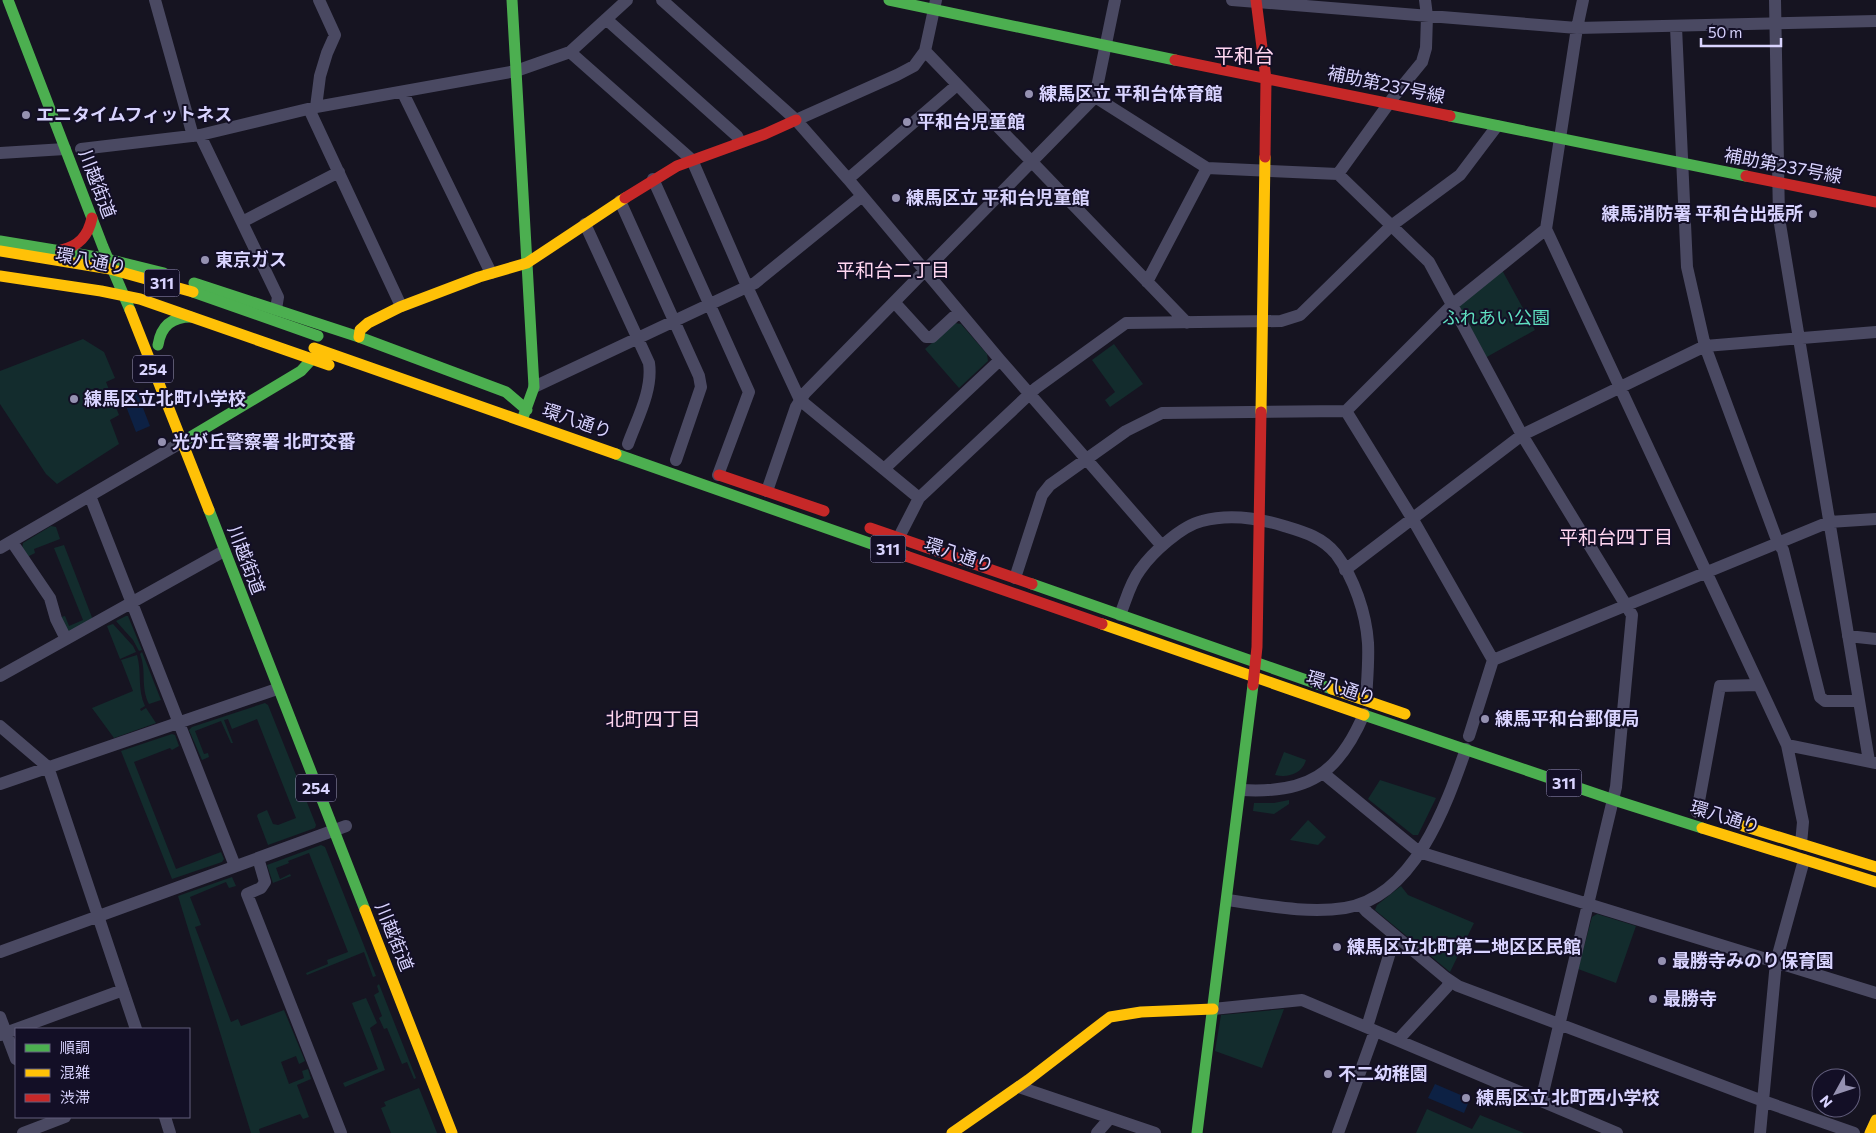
<svg xmlns="http://www.w3.org/2000/svg" width="1876" height="1133" font-family="Commissioner,'Noto Sans JP',sans-serif">
<style>
.green{fill:#132c2d}
.water{fill:#0d2144}
.lines{fill:none;stroke-linecap:round;stroke-linejoin:round}
.street{stroke:#4a4962;stroke-width:12}
.fast{stroke:#4caf50;stroke-width:11}
.slow{stroke:#ffc107;stroke-width:11}
.jam{stroke:#c62828;stroke-width:11}
.fast-bridge{stroke:#4caf50;stroke-width:11}
.slow-bridge{stroke:#ffc107;stroke-width:11}
.poi-dot{fill:#9591b1;stroke:#130f26;stroke-width:2}
.labels{text-anchor:middle;stroke-width:4;stroke-linejoin:round;paint-order:stroke}
.shield{fill:#130f26;stroke:#9e99be;stroke-width:1}
.shield-label{font-size:16px;font-weight:bold;fill:#d9d4ff}
.street-label{font-size:18px;fill:#d9d4ff;stroke:#130f26}
.poi-label{font-size:18px;font-weight:bold;fill:#d9d4ff;stroke:#130f26;text-anchor:start}
.park-label{font-size:18px;fill:#5fe0c0;stroke:#130f26}
.neighbourhood-label{font-size:19px;fill:#ffd6f0;stroke:#130f26}
.quarter-label{font-size:20px;fill:#ffd6f0;stroke:#130f26}
</style>
<rect width="100%" height="100%" fill="#161421"/>
<path class="green" d="M1502 270 1535 330 1485 358 1459 310 1460 304Z
M955 323 961 324 987 354 988 361 959 388 925 349Z
M83 339 104 352 115 378 106 382 119 415 110 420 119 444 57 484 46 474 0 404V371Z
M1114 344 1143 384 1110 407 1105 400 1115 392 1092 360Z
M51 526 56 527 60 539 34 549 35 553 27 557 22 549 23 543Z
M64 545 93 620 71 632 64 630 61 617 65 616 69 626 83 620 54 548Z
M126 616H128L142 650 139 651 133 640 116 621Z
M113 624 133 646 136 652 120 659 107 626Z
M142 652 161 700 149 704C140 686 147 671 140 654Z
M137 655C142 672 137 689 145 706L140 709 141 711 146 708 156 723 114 738 92 708 133 691 121 660Z
M265 703 268 705 316 825 315 828 268 845 257 816 258 814 267 810 273 824 278 825 296 818 257 719 232 729 228 719 224 720 233 743H231L221 721 195 731 204 754 208 753 209 757 202 760 189 730 192 727Z
M172 734 175 735 179 746 172 750 170 748 134 762 176 869 221 852 224 859 222 862 172 879 121 751Z
M1284 752 1306 760C1302 774 1288 778 1275 775Z
M1380 780 1436 798 1418 835H1413L1368 799Z
M1289 800V804L1274 814 1253 811 1254 803H1274Z
M1308 820 1326 837 1318 845 1290 840Z
M321 845 325 847 376 976 373 977 364 952 307 975 306 973 328 964 327 960 348 952 309 853 288 861 289 863 276 868 280 879 290 874 291 876 273 883 267 865Z
M232 877 236 886 229 888 226 882 190 897 201 925 195 927 231 1022 238 1019 241 1026 284 1010 305 1061 299 1064 296 1056 281 1062 289 1084 304 1078 302 1071 308 1069 311 1079 297 1085 309 1117 303 1119 300 1114 259 1129 260 1133H251L178 896Z
M1401 886 1408 895 1474 923 1450 972 1375 910 1377 905Z
M1597 914 1636 926 1616 983 1578 969 1592 917Z
M379 984 416 1078 414 1079 407 1062 402 1064 387 1028 384 1029 379 1018 382 1016 374 995 379 992 377 986Z
M366 998 377 1023 370 1028 385 1070 345 1087 343 1083 378 1069 352 1003Z
M1284 1009 1262 1068 1215 1051 1221 1015Z
M419 1088 437 1133H391L381 1108 386 1106 384 1102Z
M1427 1109 1472 1129 1480 1115 1524 1133H1416Z"/>
<path class="water" d="M136 390 150 426 136 432 122 396Z
M1435 1084 1470 1099 1464 1113 1428 1098Z"/>
<g class="lines">
<path class="street" d="M155 0 193 136
M662 0 796 120 848 179 1000 360 1162 546
M1232 0 1577 28 1876 21
M1583 0 1577 28 1546 229 1787 745 1803 822 1801 844
M1775 0 1779 218 1869 761
M606 19 737 136 740 142
M1676 27 1687 267 1705 346 1778 543 1783 550 1820 697 1825 701H1859
M925 51 1187 323
M570 52 692 160 750 293 800 400 919 498
M403 93 491 273
M1095 97 1207 168 1338 174 1429 262 1522 435 1632 615 1616 787 1541 1101
M316 107 320 76 327 53 335 35 319 0
M309 109 401 306
M796 120 897 75 914 66 925 51 936 0
M200 135 278 297 276 309
M81 149 200 135 316 107 516 71 570 52 627 0
M0 153 65 149
M1338 174 1395 95 1422 62 1426 48 1427 16 1425 0
M653 179 749 392 718 475
M848 179 957 85
M620 201 699 376 701 387 676 460
M242 222 339 172
M585 224 649 363C653 390 637 419 628 444
M1147 282 1207 168
M895 303 926 337H932L959 312
M534 387 755 283 862 196
M1346 411 1452 305 1546 229
M884 469 1000 360
M767 491 796 407 805 393 1095 97 1115 0
M90 496 235 866
M899 537 919 498 1036 388 1126 323 1281 321 1300 315 1391 226 1460 175 1497 126
M12 542 50 598 56 619 66 639
M0 548 182 442
M1345 570 1522 435 1705 346 1876 332
M1015 578 1042 495 1050 485 1126 431 1162 413 1346 411 1412 518 1493 660 1469 736
M1120 615C1126 600 1130 583 1140 570 1152 553 1181 526 1202 521 1228 514 1258 518 1284 526 1304 532 1322 537 1336 554 1354 578 1366 613 1368 643 1369 661 1367 681 1366 700
M1848 636 1876 639
M1493 660 1829 522 1876 519
M0 676 224 551
M0 726 48 767 136 1029
M1787 745 1876 763
M1323 773 1419 852 1876 993
M0 784 277 689
M1241 790C1307 794 1338 775 1364 714
M1697 812 1720 686 1758 685
M258 858 265 882 261 888 247 894 341 1133
M1227 900C1265 905 1306 914 1345 908 1414 897 1446 806 1466 749
M1360 904 1367 912 1446 978 1458 986 1763 1101 1854 1133
M0 952 346 826
M1213 1009 1302 1000 1617 1133
M0 1017 16 1059
M1367 1027 1395 936
M0 1035 123 990
M1398 1040 1447 987 1450 981
M1019 1087 1155 1133
M165 1117 170 1133
M23 1133 65 1117
M1097 1133 1110 1118
M1338 1133 1375 1031
M1760 1133 1776 962 1804 860"/>
<path class="fast" d="M8 0 103 247 130 310
M512 0 534 387 522 420
M889 0 1175 60
M1450 116 1746 176
M0 241 103 258 164 273
M194 283 359 337 506 392 527 410
M158 345C161 326 172 317 191 317
M182 442 301 371 312 359
M616 454 906 556
M209 510 365 910
M1032 584 1332 689
M1364 715 1620 802 1702 828
M1197 1133 1253 685"/>
<path class="slow" d="M0 276 101 291 140 299 329 365
M130 310 209 510
M359 337 360 330 368 323 400 307 479 277 527 263 625 198
M314 348 616 454
M1261 412 1265 157
M1102 624 1364 715
M1332 689 1405 714
M1743 826 1876 867
M1702 828 1876 882
M365 910 452 1133
M952 1133 1028 1080 1110 1017 1141 1012 1213 1009
M1870 1133 1876 1120"/>
<path class="jam" d="M1256 0 1266 79 1265 157
M1175 60 1450 116
M1746 176 1876 202
M625 198 677 166 765 134 796 120
M61 250C79 246 88 236 92 218
M719 475 824 511
M870 528 1032 584
M906 556 1102 624
M1253 685 1257 647 1261 412"/>
<path class="fast-bridge" d="M193 292 318 336"/>
<path class="slow-bridge" d="M0 251 110 269 193 292"/>
</g>
<g class="poi-dot">
<circle cx="1029" cy="94" r="5"/>
<circle cx="26" cy="115" r="5"/>
<circle cx="907" cy="122" r="5"/>
<circle cx="896" cy="198" r="5"/>
<circle cx="1813" cy="214" r="5"/>
<circle cx="205" cy="260" r="5"/>
<circle cx="74" cy="399" r="5"/>
<circle cx="162" cy="442" r="5"/>
<circle cx="1485" cy="719" r="5"/>
<circle cx="1337" cy="947" r="5"/>
<circle cx="1662" cy="961" r="5"/>
<circle cx="1653" cy="999" r="5"/>
<circle cx="1328" cy="1074" r="5"/>
<circle cx="1466" cy="1098" r="5"/>
</g>
<g class="labels">
<g class="shield">
<rect x="144.5" y="269.5" width="35" height="27" rx="4"/>
<rect x="133" y="355.5" width="40" height="27" rx="4"/>
<rect x="870.5" y="535.5" width="35" height="27" rx="4"/>
<rect x="1546.5" y="769.5" width="35" height="27" rx="4"/>
<rect x="296" y="774.5" width="40" height="27" rx="4"/>
</g>
<g class="shield-label">
<text x="162" y="289">311</text>
<text x="153" y="375">254</text>
<text x="888" y="555">311</text>
<text x="1564" y="789">311</text>
<text x="316" y="794">254</text>
</g>
<g class="street-label">
<text transform="translate(1386 85) rotate(12)" y="6">補助第237号線</text>
<text transform="translate(1783 166) rotate(11)" y="6">補助第237号線</text>
<text transform="translate(97 184) rotate(69)" y="6">川越街道</text>
<text transform="translate(91 261) rotate(11)" y="6">環八通り</text>
<text transform="translate(577 421) rotate(19)" y="6">環八通り</text>
<text transform="translate(959 555) rotate(19)" y="6">環八通り</text>
<text transform="translate(246 560) rotate(69)" y="6">川越街道</text>
<text transform="translate(1341 688) rotate(18)" y="6">環八通り</text>
<text transform="translate(1725 817) rotate(17)" y="6">環八通り</text>
<text transform="translate(394 937) rotate(68)" y="6">川越街道</text>
</g>
<g class="poi-label">
<text x="1039" y="100">練馬区立 平和台体育館</text>
<text x="36" y="121">エニタイムフィットネス</text>
<text x="917" y="128">平和台児童館</text>
<text x="906" y="204">練馬区立 平和台児童館</text>
<text x="1803" y="220" text-anchor="end">練馬消防署 平和台出張所</text>
<text x="215" y="266">東京ガス</text>
<text x="84" y="405">練馬区立北町小学校</text>
<text x="172" y="448">光が丘警察署 北町交番</text>
<text x="1495" y="725">練馬平和台郵便局</text>
<text x="1347" y="953">練馬区立北町第二地区区民館</text>
<text x="1672" y="967">最勝寺みのり保育園</text>
<text x="1663" y="1005">最勝寺</text>
<text x="1338" y="1080">不二幼稚園</text>
<text x="1476" y="1104">練馬区立 北町西小学校</text>
</g>
<g class="park-label">
<text x="1496" y="324">ふれあい公園</text>
</g>
<g class="neighbourhood-label">
<text x="893" y="277">平和台二丁目</text>
<text x="1616" y="544">平和台四丁目</text>
<text x="653" y="726">北町四丁目</text>
</g>
<g class="quarter-label">
<text x="1244" y="63">平和台</text>
</g>
</g>
<rect x="15" y="1028" width="175" height="90" fill="#130f26" stroke="#625e7d"/>
<rect x="25" y="1044" width="25" height="8" fill="#4caf50" stroke="#625e7d"/>
<text x="60" y="1053" font-size="15" fill="#d9d4ff">順調</text>
<rect x="25" y="1069" width="25" height="8" fill="#ffc107" stroke="#625e7d"/>
<text x="60" y="1078" font-size="15" fill="#d9d4ff">混雑</text>
<rect x="25" y="1094" width="25" height="8" fill="#c62828" stroke="#625e7d"/>
<text x="60" y="1103" font-size="15" fill="#d9d4ff">渋滞</text>
<g transform="translate(1836 1093) rotate(230)"><circle r="24" fill="#130f26" stroke="#625e7d"/>
<path d="M0-4L9 19L0 12L-9 19Z" fill="#9591b1"/>
<text y="-8" font-size="14" font-weight="bold" text-anchor="middle" fill="#d9d4ff">N</text>
</g>
<path d="M1701 38v8h80v-8" fill="none" stroke="#d9d4ff" stroke-width="2.5"/>
<text x="1708" y="38" font-size="15" fill="#d9d4ff" stroke="#130f26" stroke-width="4" paint-order="stroke">50 m</text>
</svg>
